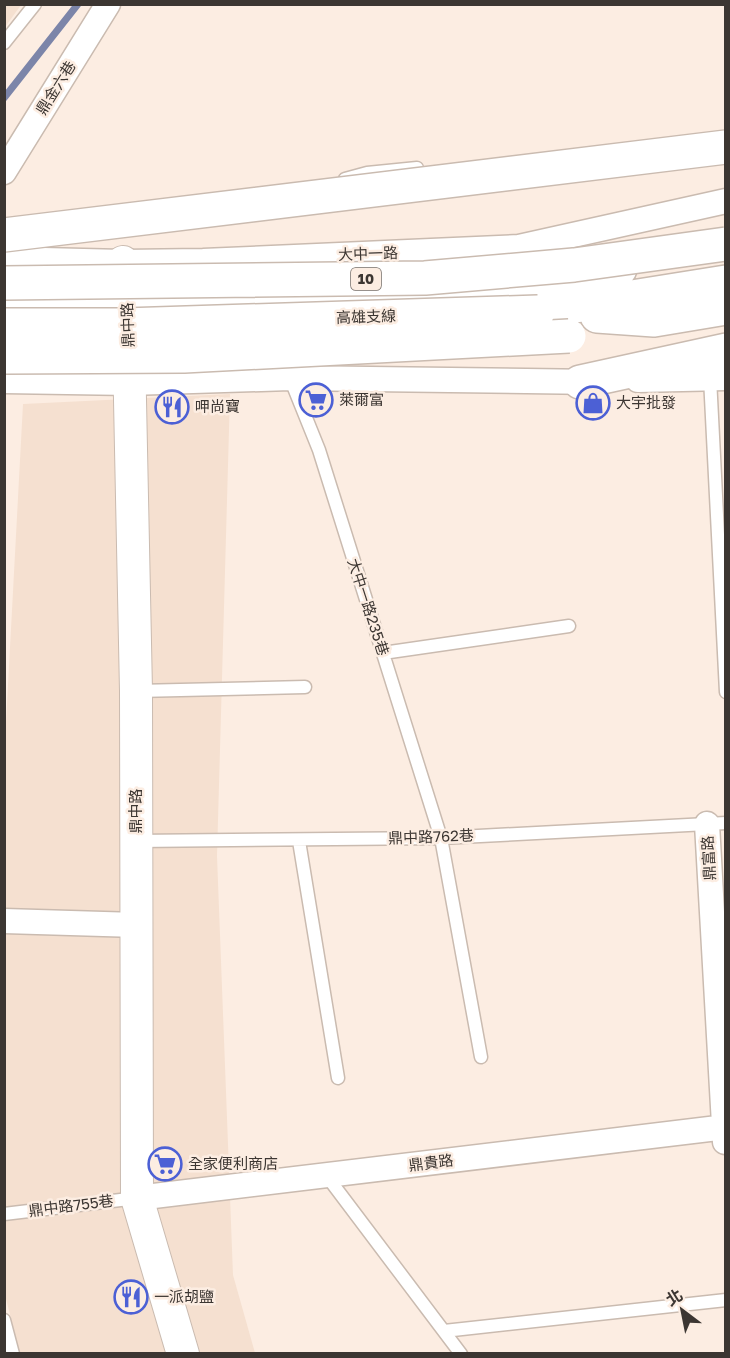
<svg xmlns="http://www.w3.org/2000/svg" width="730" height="1358" font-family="'Golos Text','Noto Sans TC',sans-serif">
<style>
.built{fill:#f5e0d0}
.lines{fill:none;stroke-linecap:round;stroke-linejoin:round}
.stream{stroke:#7c85a9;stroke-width:7}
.service-casing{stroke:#cabbb0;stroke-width:15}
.minor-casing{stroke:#cabbb0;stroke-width:27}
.tertiary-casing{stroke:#cabbb0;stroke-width:34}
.motorway-casing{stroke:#cabbb0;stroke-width:36}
.service{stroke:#fff;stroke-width:12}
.minor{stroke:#fff;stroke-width:24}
.tertiary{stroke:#fff;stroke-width:32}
.motorway{stroke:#fff;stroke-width:33}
.motorway-bridge-casing{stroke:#cabbb0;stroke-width:36;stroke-linecap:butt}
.motorway-bridge{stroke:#fff;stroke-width:33}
.labels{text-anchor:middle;stroke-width:5;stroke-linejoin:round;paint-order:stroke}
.shield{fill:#fcede2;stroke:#766d67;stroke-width:1.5}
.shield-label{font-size:14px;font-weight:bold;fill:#3c3632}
.street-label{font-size:15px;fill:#3c3632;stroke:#fcede2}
.poi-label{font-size:15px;fill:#3c3632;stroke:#fcede2;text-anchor:start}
</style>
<rect width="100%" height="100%" fill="#fcede2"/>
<path class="built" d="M5 4 21 5 5 27 4 5Z
M230 394 217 856 233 1275 255 1353 20 1354 4 1291V760L23 404Z"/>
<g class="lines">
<path class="stream" d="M4 98 78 4"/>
<defs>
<path id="service" d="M4 43 35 4
M345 179 367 173 417 168
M290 378 319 450 441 838 481 1057
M710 378 726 692
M383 653 569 626
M137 691 305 687
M136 841 441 838 726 823
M299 841 338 1078
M326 1175 461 1354
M4 1214 137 1198
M4 1320 13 1354
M444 1331 726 1300"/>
<path id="minor" d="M4 172 108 4
M4 259 123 262 203 261 519 247 726 201
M4 302H146
M638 380 726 378
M4 381 130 383 290 378 597 382
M707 824 725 1142
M4 921 137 925
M137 1198 726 1127"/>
<path id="tertiary" d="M123 262 128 303 136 691 137 1198 183 1354"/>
<path id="motorway" d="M154 302 375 298 568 284 620 269
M538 312 726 282
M597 316 654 320 726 308
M580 382 726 350"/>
</defs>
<use href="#service" class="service-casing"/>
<use href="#minor" class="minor-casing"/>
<use href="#tertiary" class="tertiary-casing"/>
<use href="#motorway" class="motorway-casing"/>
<use href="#service" class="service"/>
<use href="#minor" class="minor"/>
<use href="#tertiary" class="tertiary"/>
<use href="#motorway" class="motorway"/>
<defs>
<path id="motorway-bridge" d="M4 235 726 147
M4 283 425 278 574 265 726 244
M4 325H124L538 312
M4 357 184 356 569 336"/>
</defs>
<use href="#motorway-bridge" class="motorway-bridge-casing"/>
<use href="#motorway-bridge" class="motorway-bridge"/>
</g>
<defs>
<symbol id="supermarket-ring" viewBox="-11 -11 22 22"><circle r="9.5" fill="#fcede2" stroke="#4c60d5" stroke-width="1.5"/><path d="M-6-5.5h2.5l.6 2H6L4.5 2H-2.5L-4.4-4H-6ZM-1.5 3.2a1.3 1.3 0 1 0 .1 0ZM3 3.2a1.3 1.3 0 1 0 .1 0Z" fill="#4c60d5"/></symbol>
<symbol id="shop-ring" viewBox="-11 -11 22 22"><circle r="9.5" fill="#fcede2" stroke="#4c60d5" stroke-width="1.5"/><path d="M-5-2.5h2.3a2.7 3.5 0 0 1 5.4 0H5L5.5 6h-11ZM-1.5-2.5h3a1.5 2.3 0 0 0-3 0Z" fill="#4c60d5"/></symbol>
<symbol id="restaurant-ring" viewBox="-11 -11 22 22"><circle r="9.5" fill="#fcede2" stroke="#4c60d5" stroke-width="1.5"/><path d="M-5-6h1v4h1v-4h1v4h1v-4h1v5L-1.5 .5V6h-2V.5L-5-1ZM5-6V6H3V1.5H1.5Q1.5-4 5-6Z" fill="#4c60d5"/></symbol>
</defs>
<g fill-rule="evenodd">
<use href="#supermarket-ring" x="297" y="381" width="38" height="38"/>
<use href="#shop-ring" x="574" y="384" width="38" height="38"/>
<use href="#restaurant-ring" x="153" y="388" width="38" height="38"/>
<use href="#supermarket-ring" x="146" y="1145" width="38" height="38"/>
<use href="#restaurant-ring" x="112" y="1278" width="38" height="38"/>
</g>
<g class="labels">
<rect class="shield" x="351" y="268" width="30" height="22" rx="4.5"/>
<g class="shield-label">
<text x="366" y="284">10</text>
</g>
<g class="street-label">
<text transform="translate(56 88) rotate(-58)" y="5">鼎金六巷</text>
<text transform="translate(368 254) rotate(-2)" y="5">大中一路</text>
<text transform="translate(366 317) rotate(-2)" y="5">高雄支線</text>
<text transform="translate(128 325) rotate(-92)" y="5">鼎中路</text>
<text transform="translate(368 607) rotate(72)" y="5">大中一路235巷</text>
<text transform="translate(136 811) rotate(-90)" y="5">鼎中路</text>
<text transform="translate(431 837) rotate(-2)" y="5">鼎中路762巷</text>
<text transform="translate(709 858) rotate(-93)" y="5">鼎富路</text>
<text transform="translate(431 1163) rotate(-7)" y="5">鼎貴路</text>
<text transform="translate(71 1206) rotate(-7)" y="5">鼎中路755巷</text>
</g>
<g class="poi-label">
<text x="339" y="405">萊爾富</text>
<text x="616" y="408">大宇批發</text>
<text x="195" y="412">呷尚寶</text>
<text x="188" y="1169">全家便利商店</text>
<text x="154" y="1302">一派胡鹽</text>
</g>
</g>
<rect width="730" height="1358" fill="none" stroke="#3c3632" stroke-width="12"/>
<g transform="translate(682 1310) rotate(328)" stroke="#fcede2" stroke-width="4.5" paint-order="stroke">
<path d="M0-4.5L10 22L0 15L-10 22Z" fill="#3c3632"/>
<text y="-9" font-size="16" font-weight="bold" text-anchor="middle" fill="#3c3632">北</text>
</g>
</svg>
